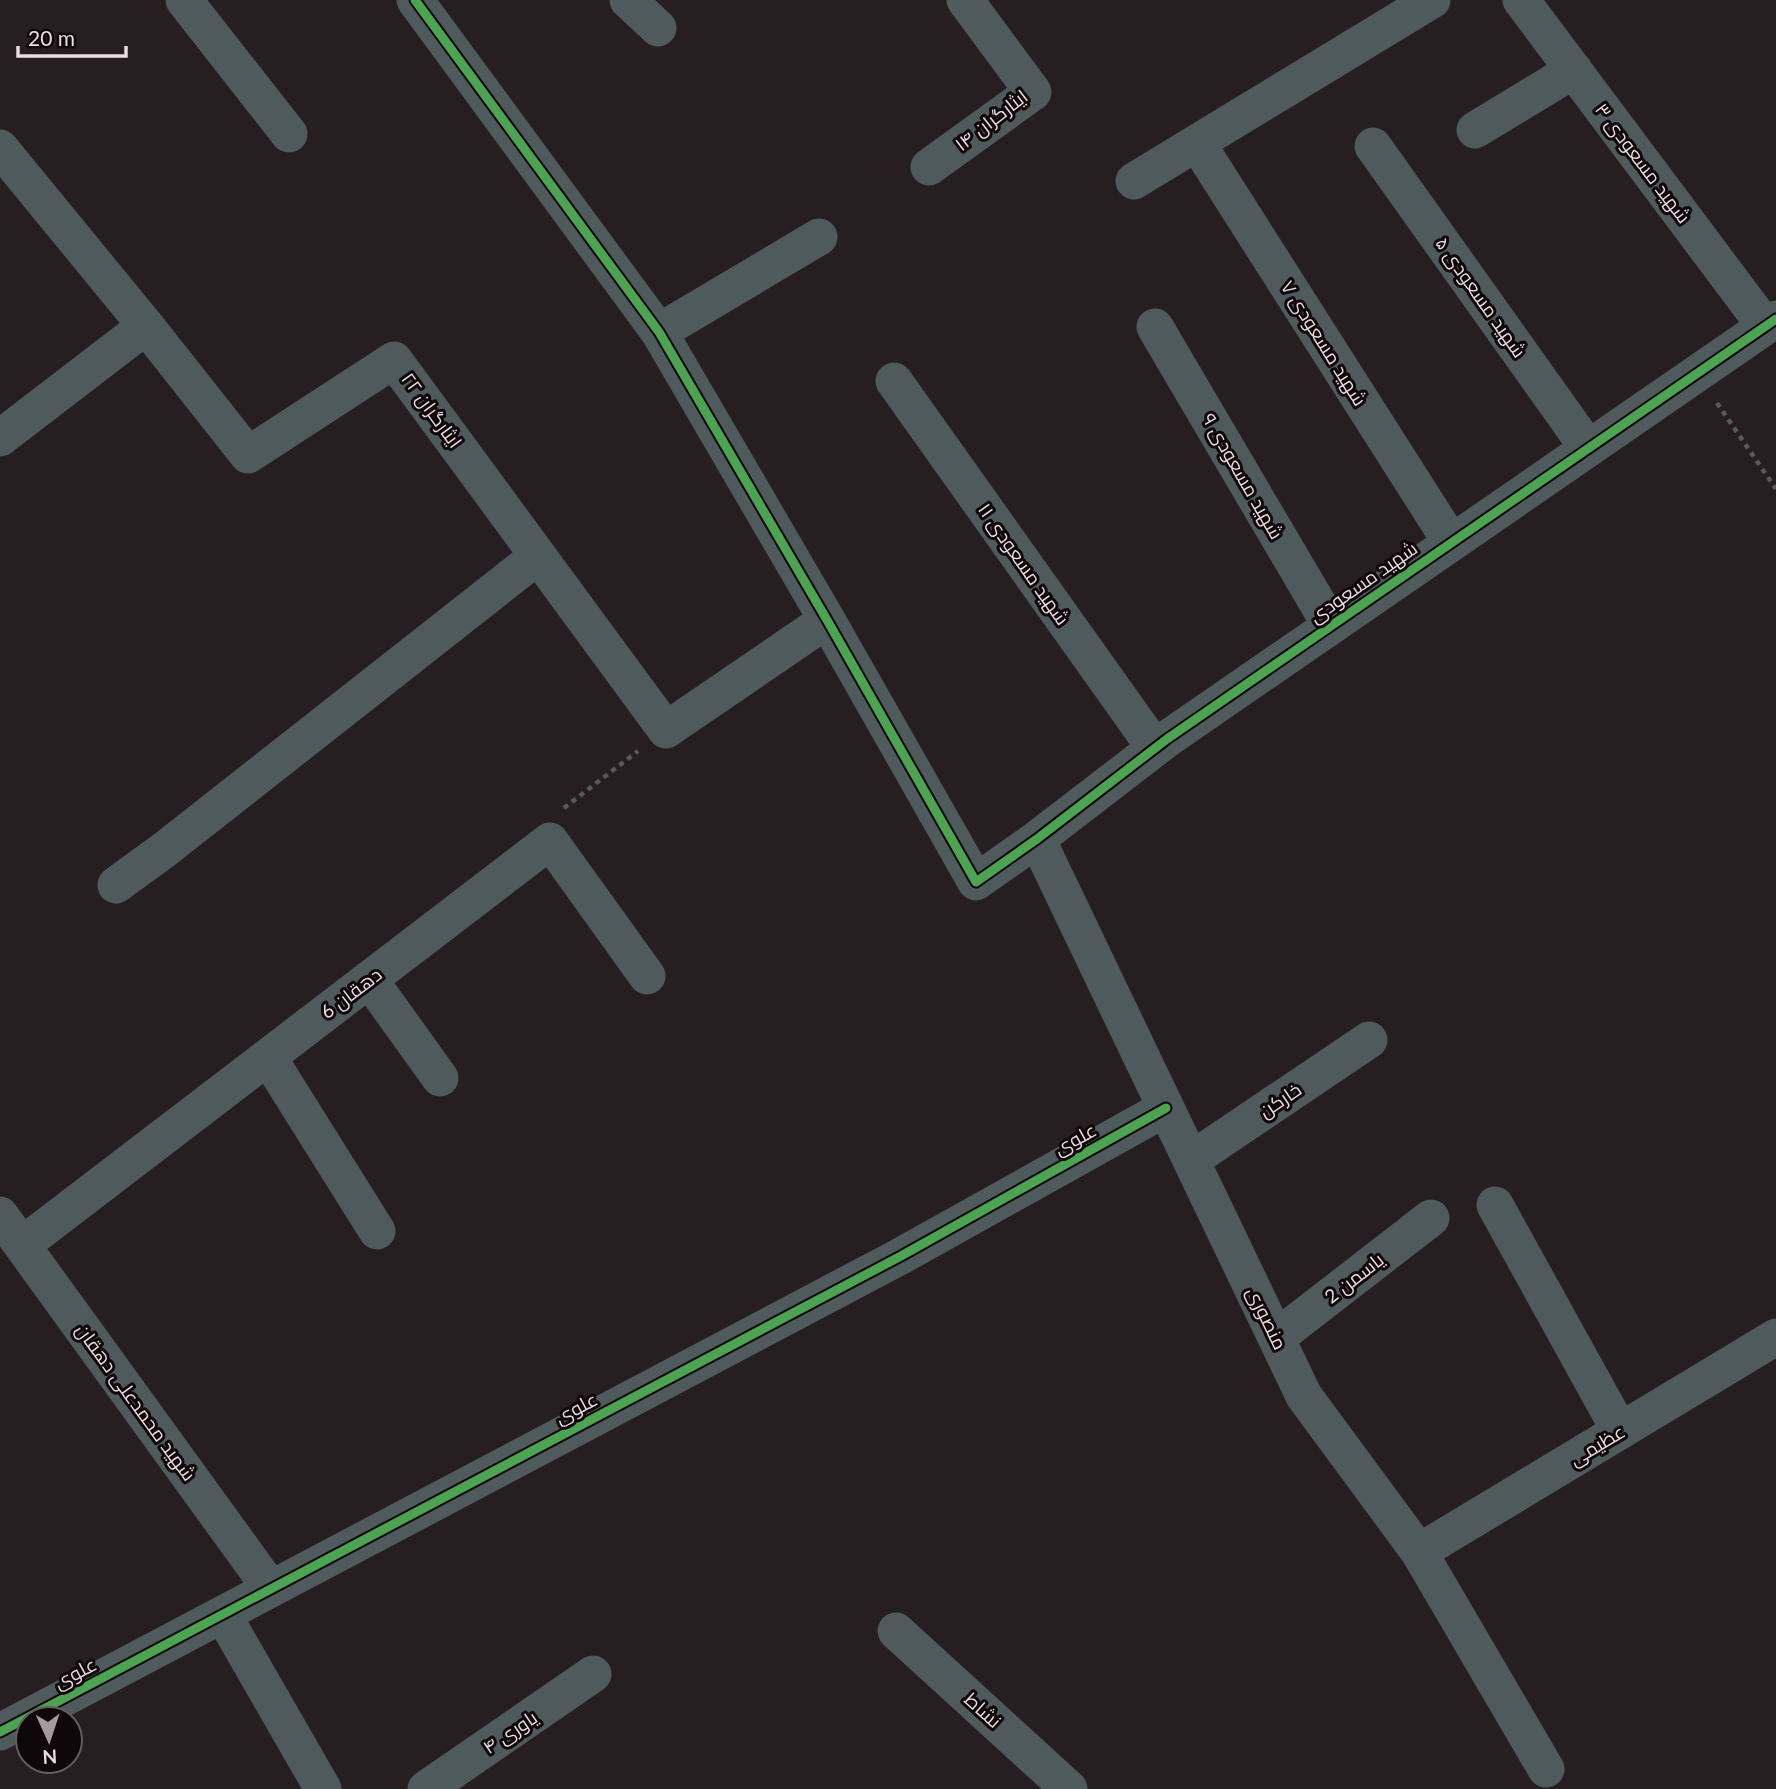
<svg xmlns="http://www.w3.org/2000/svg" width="1776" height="1789" font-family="Lato,Cairo,sans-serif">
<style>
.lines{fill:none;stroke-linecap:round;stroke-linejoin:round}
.path{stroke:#575a5c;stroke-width:4.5;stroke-dasharray:5 5;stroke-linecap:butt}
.street{stroke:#4e5a5c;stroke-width:37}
.cycleway-casing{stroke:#0f070a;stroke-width:13}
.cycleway{stroke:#4ca352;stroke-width:9}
.labels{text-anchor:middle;stroke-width:6;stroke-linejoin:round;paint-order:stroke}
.street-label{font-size:19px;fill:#eadde1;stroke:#0f070a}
</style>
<rect width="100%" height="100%" fill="#271e21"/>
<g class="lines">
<path class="path" d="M1717 403 1776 489
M564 808 638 751"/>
<path class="street" d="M184 0 289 134
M415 0 659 332 827 620 976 882 1037 839 1167 739 1776 319
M628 0 658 28
M1521 0 1765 326
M1475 130 1574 70
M1197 143 1451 542
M1373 146 1588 448
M0 148 146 326 248 455 394 360 666 730 827 620
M929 167 1033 92 965 0
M1134 181 1432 0
M1155 327 1331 626
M659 332 819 237
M894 381 1155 748
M0 438 146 326
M1037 839 1304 1396 1419 1552 1546 1769
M116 885 164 850 538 556
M369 979 440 1078
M268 1057 377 1231
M1191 1160 1369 1040
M1495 1205 1620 1431
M0 1215 271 1589
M22 1245 550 841 647 976
M1276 1338 1431 1218
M1419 1552 1776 1337
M223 1615 323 1789
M896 1631 1069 1789
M0 1732 901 1256 1166 1108
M426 1789 593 1674"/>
<defs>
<path id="cycleway" d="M415 0 659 332 827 620 976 882 1037 839 1167 739 1776 319
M0 1732 901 1256 1166 1108"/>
</defs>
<use href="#cycleway" class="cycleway-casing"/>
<use href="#cycleway" class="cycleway"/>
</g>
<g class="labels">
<g class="street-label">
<text transform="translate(991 120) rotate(-38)" y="7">ایثارگران ۱۴</text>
<text transform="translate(1643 163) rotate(53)" y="7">شهید مسعودی ۳</text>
<text transform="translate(1481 297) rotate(55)" y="7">شهید مسعودی ۵</text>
<text transform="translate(1324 343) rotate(58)" y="7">شهید مسعودی ۷</text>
<text transform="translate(432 410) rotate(54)" y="7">ایثارگران ۲۲</text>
<text transform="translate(1243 476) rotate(60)" y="7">شهید مسعودی ۹</text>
<text transform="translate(1024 564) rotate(55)" y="7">شهید مسعودی ۱۱</text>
<text transform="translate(1363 582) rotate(-35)" y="7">شهید مسعودی</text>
<text transform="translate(351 993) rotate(-37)" y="7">دهقان 6</text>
<text transform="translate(1280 1100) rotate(-34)" y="7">خارکن</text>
<text transform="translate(1075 1139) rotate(-29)" y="7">علوی</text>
<text transform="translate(1354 1278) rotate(-38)" y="7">یاسمن 2</text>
<text transform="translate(1267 1318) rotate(64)" y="7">منصوری</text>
<text transform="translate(136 1402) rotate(54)" y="7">شهید محمدعلی دهقان</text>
<text transform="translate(576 1408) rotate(-28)" y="7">علوی</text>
<text transform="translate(1597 1445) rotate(-31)" y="7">عظیمی</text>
<text transform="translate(75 1673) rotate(-28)" y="7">علوی</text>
<text transform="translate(983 1710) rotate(42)" y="7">نشاط</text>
<text transform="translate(510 1732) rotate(-34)" y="7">یاوری ۴</text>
</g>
</g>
<g transform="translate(49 1740) rotate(177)"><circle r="33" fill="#0f070a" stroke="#675d60" stroke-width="2"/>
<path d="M0-5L12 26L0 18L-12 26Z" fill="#a69a9e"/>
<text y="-10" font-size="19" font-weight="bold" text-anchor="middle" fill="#eadde1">N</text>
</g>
<path d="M18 46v10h108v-10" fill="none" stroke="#eadde1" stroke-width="3.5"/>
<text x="28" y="46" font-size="21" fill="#eadde1" stroke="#0f070a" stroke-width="5" paint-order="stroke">20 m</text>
</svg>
